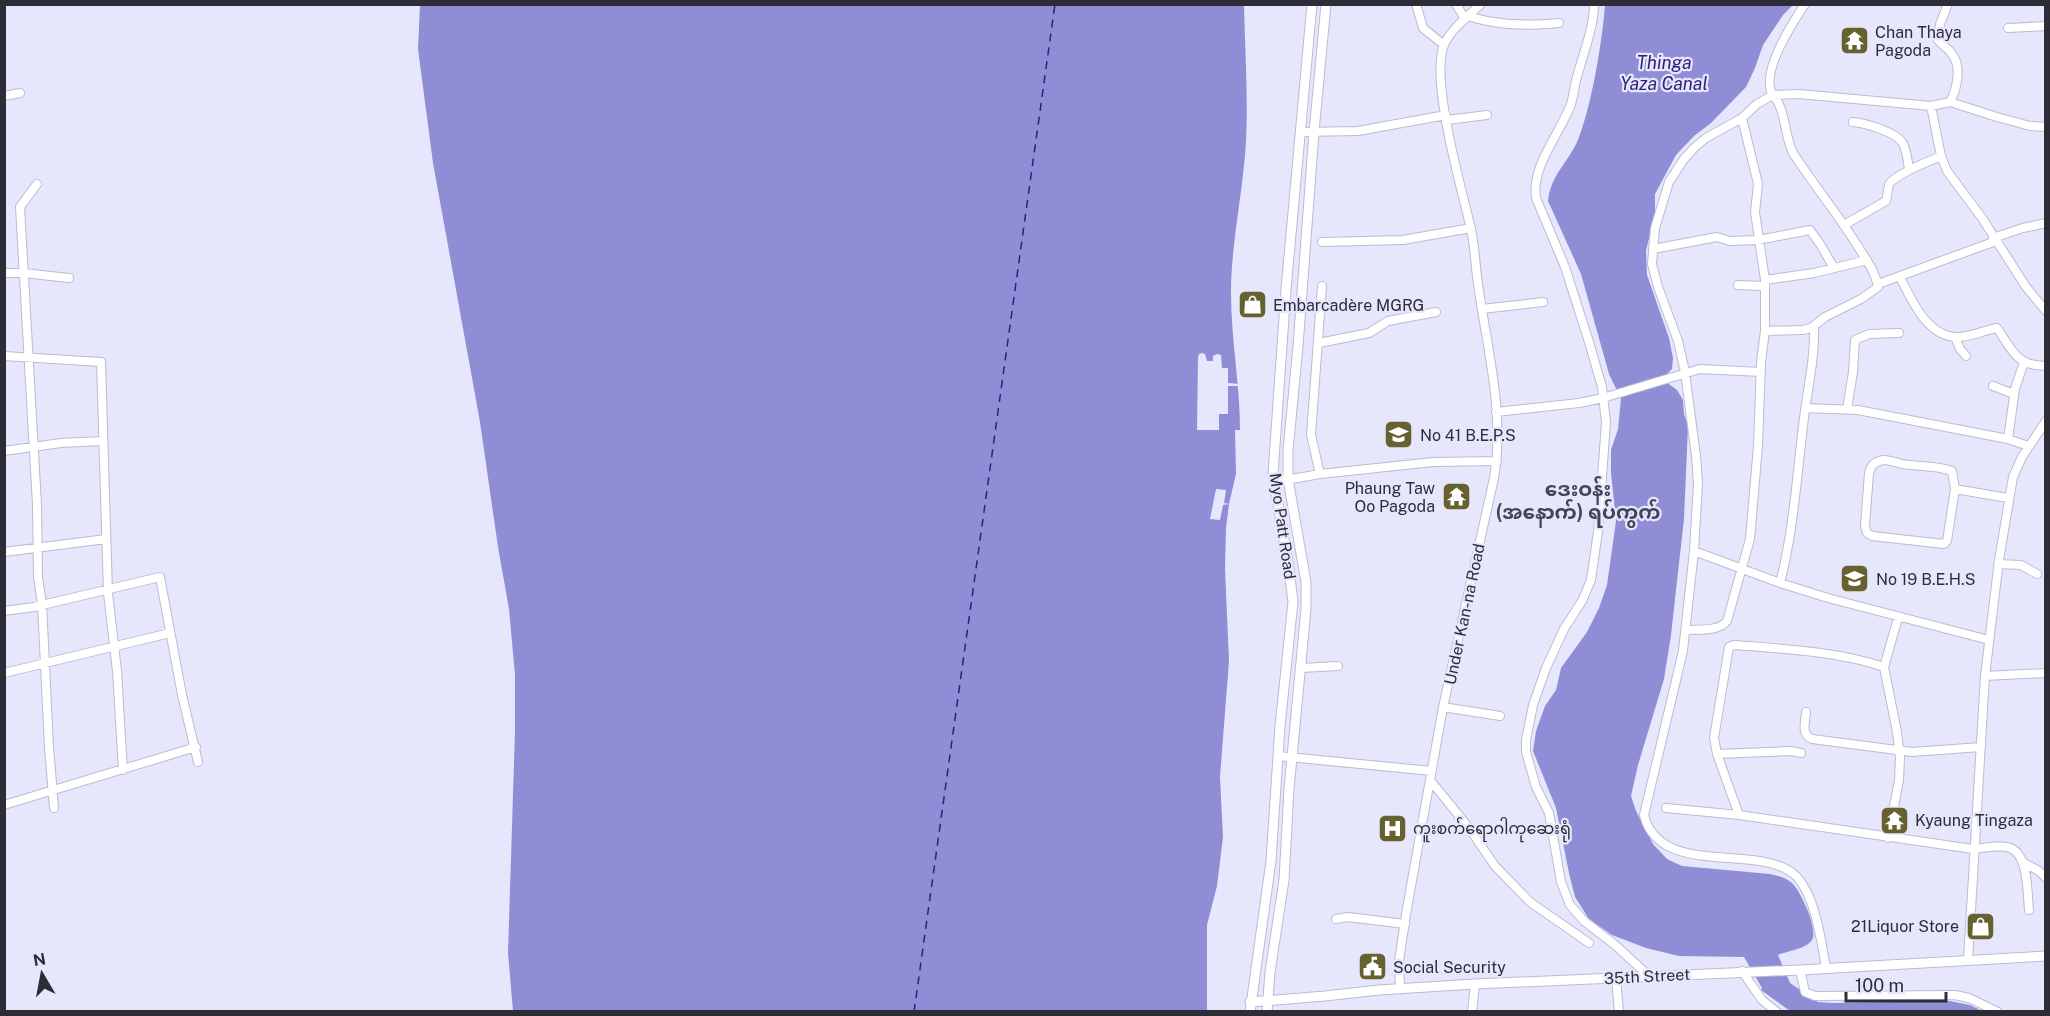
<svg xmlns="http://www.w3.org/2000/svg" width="2050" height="1016" font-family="'Public Sans','Noto Sans Myanmar',sans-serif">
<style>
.water{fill:#8f8dd5}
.pier{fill:#e6e7fc}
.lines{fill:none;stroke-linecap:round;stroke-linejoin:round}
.ferry{stroke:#312075;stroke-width:1.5;stroke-dasharray:8 6;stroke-linecap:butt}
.minor-casing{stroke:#bbbbd4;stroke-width:10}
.major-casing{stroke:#bbbbd4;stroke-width:11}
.minor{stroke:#fff;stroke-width:8}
.major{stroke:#fff;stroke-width:9}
.labels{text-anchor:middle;stroke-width:4.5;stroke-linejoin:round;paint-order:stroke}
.poi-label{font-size:16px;fill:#2d2d37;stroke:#e6e7fc;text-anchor:start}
.street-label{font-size:16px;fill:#2d2d37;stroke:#e6e7fc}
.water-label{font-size:18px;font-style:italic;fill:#312075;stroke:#e6e7fc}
.quarter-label{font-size:20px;font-weight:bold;fill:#444459;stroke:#e6e7fc}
</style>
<rect width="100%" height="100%" fill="#e6e7fc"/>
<path class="water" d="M420 5H1244C1245 55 1249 106 1245 156 1241 202 1231 247 1231 293 1231 339 1240 384 1240 430H1235L1236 474 1229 504 1226 528 1225 569 1229 661 1220 777 1223 837 1217 886 1207 925V1011H513L508 953 515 731V675L509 609 498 547 480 422 433 163 418 49Z
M1605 5H1793L1783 15 1763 45 1755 68 1746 87 1711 123 1694 136 1676 155 1655 194V212L1646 251 1647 275 1669 338 1673 358 1672 369 1665 376 1666 382 1677 390 1683 400 1684 414 1688 426 1684 519 1671 635 1664 679 1638 765 1631 796 1636 811 1653 844 1667 859 1682 866 1770 874C1778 876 1785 877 1792 883 1800 890 1819 930 1812 940 1806 949 1787 951 1778 955L1790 983 1818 1002 1834 1003 1950 1001 1970 1005 1982 1011H1790L1761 990 1762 988 1744 957 1679 956 1646 948 1612 935 1589 919 1575 897 1569 873 1556 808 1533 751 1536 731 1545 706 1556 690 1561 668 1587 632 1599 608 1607 585 1616 521 1611 473V450L1618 429 1621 399 1609 374 1581 274 1548 201C1551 174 1568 163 1578 140 1592 104 1602 43 1605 5Z"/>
<path class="pier" d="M1202 353 1205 354 1207 361H1213V356L1217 354 1221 355 1222 368H1228V383L1239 384V386H1228V414H1219V430H1197L1198 358 1199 354Z
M1216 489 1226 490 1224 503 1229 504 1223 505 1220 520 1210 519Z"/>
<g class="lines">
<path class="ferry" d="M914 1012 1055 4"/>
<defs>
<path id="minor" d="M1416 4 1423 28 1444 45
M1456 4 1465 19
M1594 4C1594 28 1583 54 1577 77 1574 86 1574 95 1571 104 1560 134 1531 166 1536 198L1565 267 1589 342 1602 387 1606 422 1598 531 1591 580 1582 601 1564 629 1546 668 1533 705 1526 740V752L1536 787 1549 813 1561 882 1570 905 1584 921 1614 944 1649 976
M1805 4C1793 22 1759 74 1773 95L1757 104 1742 118 1706 138 1695 147 1684 159 1669 182 1655 228 1652 264 1658 287 1678 341 1685 372 1696 456 1698 484 1694 551 1683 651 1644 815C1660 880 1763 841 1797 877 1816 898 1821 941 1826 968
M1948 4 1940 24 1938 40C1942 45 1948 48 1952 54 1962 67 1957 89 1950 102
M1468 16C1498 26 1528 26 1559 23
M2008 28 2046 26
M4 96 20 93
M1931 106 1941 156 1947 171 1982 218 2026 287 2046 311
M1447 120 1487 115
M1853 122C1865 123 1895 132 1902 142 1907 150 1908 162 1909 170
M1301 132 1358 131 1446 115
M37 184 20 207 37 505 38 577 42 604 49 747 54 808
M1844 225 1886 201C1888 196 1887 188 1890 183 1897 174 1929 161 1941 156
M1993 238 2023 228 2046 223
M1322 242 1403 240 1471 228
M1653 249 1717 237 1730 241 1758 240 1810 230 1820 244 1834 268
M4 273H23L69 278
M1900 277C1912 301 1928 339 1960 337 1973 336 1985 330 1997 328 2012 350 2016 366 2046 366
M1765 280 1814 273 1867 260
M1878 284 1996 241
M1738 285 1764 286
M1482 309 1543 302
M1765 331 1803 330 1811 328 1825 317 1861 299 1878 287C1876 274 1869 264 1862 253 1841 218 1815 187 1793 153 1784 135 1786 109 1773 95L1799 94 1931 106 1950 102 1997 117 2030 126 2046 127
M1955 337 1960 349 1966 356
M1319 343 1369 333 1388 321 1436 312
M4 356 101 362 108 593 117 671 123 770
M1993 386 2014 394
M1805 408 1858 410 2008 439 2028 446
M1847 409 1853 372 1855 340 1869 334 1899 333
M1496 412 1579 403 1603 398 1700 369 1761 372
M2008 439 2015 389 2024 362
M4 451 61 443 103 441
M1883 460C1890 460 1895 462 1902 464 1919 467 1936 465 1952 471L1955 489 1947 541 1944 544 1872 536 1867 533 1865 526 1869 473C1871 465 1874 462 1883 460Z
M1320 474 1311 435 1322 286
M1275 482 1320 474 1433 462 1497 461
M1955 489 2008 498
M1694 551 1780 583 1828 598 1989 640
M4 552 106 539
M1998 564 2021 565 2037 574
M1780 583C1794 529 1797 473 1804 418 1808 386 1815 358 1814 326
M4 611 34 607 160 577 182 695 198 762
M1686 630C1699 629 1718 632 1727 621L1750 539 1758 446 1761 362 1765 331V280L1755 212 1758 184 1742 118
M1301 668 1338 666
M4 673 170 633
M1985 676 2046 673
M1443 707 1500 716
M1806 712C1805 723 1801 734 1812 739L1912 752 1981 747
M1801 753 1791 751 1717 754 1714 738 1729 647 1734 645C1783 649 1837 651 1884 667
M1717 754 1739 815
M1278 756 1432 771
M1430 780 1469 828 1495 866 1530 902 1589 943
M4 805 196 747
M1666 808 1739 815 1973 849C1984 848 1997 845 2007 847 2029 851 2027 892 2029 910
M1888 838 1899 780 1900 758 1897 732 1884 667 1898 618
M2024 863 2039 871 2046 878
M1336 919 1348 917 1405 924
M1968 960 1985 676 1999 560 2013 477 2022 457 2046 421
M1800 970 1805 992 1815 996 1955 995 1969 998 1998 1012
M1742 971 1762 1000 1777 1012
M1616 978 1619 1012
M1400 989 1399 961 1406 914 1443 707 1494 478C1505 412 1487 349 1478 284 1475 264 1475 244 1470 225 1461 186 1430 80 1444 45 1451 29 1468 16 1481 4
M1472 1012 1475 984"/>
<path id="major" d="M1250 1002 1325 996 1379 990 1475 984 1800 970 2046 956
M1250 1012 1271 861 1280 726 1293 602 1289 569 1273 474 1286 289 1312 4
M1267 1012 1270 972 1284 880 1289 789 1306 609V582L1288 479V450L1298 346 1314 132 1326 4"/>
</defs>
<use href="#minor" class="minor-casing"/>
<use href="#major" class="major-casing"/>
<use href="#minor" class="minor"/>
<use href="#major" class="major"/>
</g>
<defs>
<symbol id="temple-square" viewBox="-11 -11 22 22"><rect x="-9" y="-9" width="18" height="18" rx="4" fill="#66612e" stroke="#e6e7fc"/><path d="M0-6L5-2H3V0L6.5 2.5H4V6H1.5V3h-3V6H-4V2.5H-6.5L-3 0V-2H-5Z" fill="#fff"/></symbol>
<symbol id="shop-square" viewBox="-11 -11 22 22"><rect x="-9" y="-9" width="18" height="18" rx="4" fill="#66612e" stroke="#e6e7fc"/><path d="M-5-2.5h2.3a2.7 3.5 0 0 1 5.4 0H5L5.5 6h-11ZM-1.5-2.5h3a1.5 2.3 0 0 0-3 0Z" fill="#fff"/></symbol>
<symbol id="school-square" viewBox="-11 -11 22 22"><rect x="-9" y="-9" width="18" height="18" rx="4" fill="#66612e" stroke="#e6e7fc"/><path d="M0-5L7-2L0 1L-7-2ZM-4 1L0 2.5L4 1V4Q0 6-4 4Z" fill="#fff"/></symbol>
<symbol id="hospital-square" viewBox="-11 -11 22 22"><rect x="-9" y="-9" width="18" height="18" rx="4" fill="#66612e" stroke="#e6e7fc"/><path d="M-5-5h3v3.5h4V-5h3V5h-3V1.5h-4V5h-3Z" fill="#fff"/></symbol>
<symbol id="civic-square" viewBox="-11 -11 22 22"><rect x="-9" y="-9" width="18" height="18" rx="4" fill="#66612e" stroke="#e6e7fc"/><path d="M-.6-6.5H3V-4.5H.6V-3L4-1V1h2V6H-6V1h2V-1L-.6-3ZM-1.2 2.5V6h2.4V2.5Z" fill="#fff"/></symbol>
</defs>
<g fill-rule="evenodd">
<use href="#temple-square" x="1838" y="24" width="33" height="33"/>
<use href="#shop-square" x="1236" y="288" width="33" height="33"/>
<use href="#school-square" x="1382" y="418" width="33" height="33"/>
<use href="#temple-square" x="1440" y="480" width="33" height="33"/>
<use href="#school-square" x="1838" y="562" width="33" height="33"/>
<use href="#temple-square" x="1878" y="804" width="33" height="33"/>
<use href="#hospital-square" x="1376" y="812" width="33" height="33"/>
<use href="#shop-square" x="1964" y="910" width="33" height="33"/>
<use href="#civic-square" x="1356" y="950" width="33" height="33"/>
</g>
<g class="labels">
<g class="poi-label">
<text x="1875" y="38">Chan Thaya<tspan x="1875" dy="18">Pagoda</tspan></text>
<text x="1273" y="311">Embarcadère MGRG</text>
<text x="1420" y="441">No 41 B.E.P.S</text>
<text x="1435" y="494" text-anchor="end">Phaung Taw<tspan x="1435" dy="18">Oo Pagoda</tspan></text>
<text x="1876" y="585">No 19 B.E.H.S</text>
<text x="1915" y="826">Kyaung Tingaza</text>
<text x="1413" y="834">ကူးစက်ရောဂါကုဆေးရုံ</text>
<text x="1959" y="932" text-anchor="end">21Liquor Store</text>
<text x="1393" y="973">Social Security</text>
</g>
<g class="street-label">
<text transform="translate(1283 526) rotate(82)" y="6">Myo Patt Road</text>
<text transform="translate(1464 614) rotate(-78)" y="6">Under Kan-na Road</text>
<text transform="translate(1647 976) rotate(-3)" y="6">35th Street</text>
</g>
<g class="water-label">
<text x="1664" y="69">Thinga<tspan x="1664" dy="21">Yaza Canal</tspan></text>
</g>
<g class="quarter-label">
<text x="1578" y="496">ဒေးဝန်း<tspan x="1578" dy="23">(အနောက်) ရပ်ကွက်</tspan></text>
</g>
</g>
<rect width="2050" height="1016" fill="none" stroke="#2d2d37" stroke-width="12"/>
<g transform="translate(42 974) rotate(350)" stroke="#e6e7fc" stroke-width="4.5" paint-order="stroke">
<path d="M0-4.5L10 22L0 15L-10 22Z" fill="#2d2d37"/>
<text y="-9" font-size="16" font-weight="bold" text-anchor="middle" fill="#2d2d37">N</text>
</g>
<path d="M1846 992v9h100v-9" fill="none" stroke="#2d2d37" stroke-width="3"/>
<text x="1855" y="992" font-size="18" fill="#2d2d37" stroke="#e6e7fc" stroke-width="4.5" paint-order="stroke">100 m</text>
</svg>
